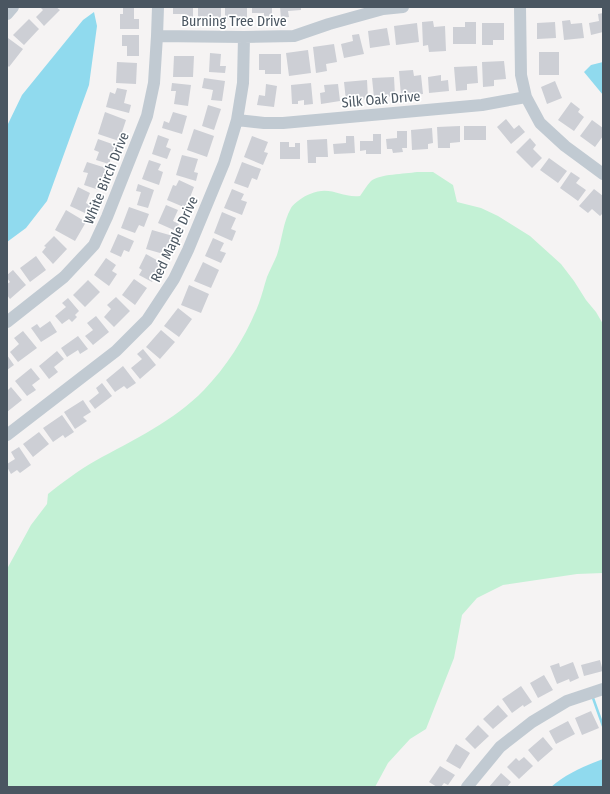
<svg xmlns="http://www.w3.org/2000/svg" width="610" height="794" font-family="'Fira Sans Condensed',sans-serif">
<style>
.green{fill:#c3f1d5}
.water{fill:#90daee}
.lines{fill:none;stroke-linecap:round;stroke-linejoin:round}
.stream{stroke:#90daee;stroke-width:2.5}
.building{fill:#cdcfd5}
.minor{stroke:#c1cad2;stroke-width:12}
.labels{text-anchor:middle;stroke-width:3.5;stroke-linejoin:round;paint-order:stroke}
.street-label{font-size:14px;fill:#4a5661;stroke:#fff}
</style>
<rect width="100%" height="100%" fill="#f5f3f3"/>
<path class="green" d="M417 172H433L453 185 457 202 481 208 498 216 530 236 561 264 574 281 586 300 596 312 603 324V573L577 574 503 585 477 598 462 615 454 658 426 729 410 739 388 763 375 787H7V569L31 525 47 504 48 494C63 482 79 470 95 461 133 440 174 421 204 390 228 365 247 335 259 303 262 295 264 286 267 277 270 270 274 262 277 255 282 240 283 222 291 208 294 203 304 196 310 194 331 185 340 198 360 196 363 192 367 185 371 181 379 174 405 174 417 172Z"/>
<path class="water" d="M94 12 97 26 89 85 47 201 26 228 7 242V126L22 95 83 20Z
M603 62V95L584 72 591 65Z
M603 759V787H551C566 774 584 766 603 759Z"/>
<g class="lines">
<path class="stream" d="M593 698 603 726"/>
</g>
<path class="building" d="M40 7H56L60 10 44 26 36 17 43 10Z
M173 7H193V20H185V14H173Z
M198 7H221V19H198Z
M225 7H247V19H225Z
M252 7H272V19H264V13H252Z
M280 7H301V10L288 11 289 17 281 18Z
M123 8H134V19H139V29H120V14H123Z
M603 13V32L591 35 589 23 599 21 598 14Z
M29 19 39 29 24 45 13 35Z
M570 20 571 24 582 23 584 38 564 40 562 21Z
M433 21 434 27 445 26 446 51 429 52 428 45 423 46 422 22Z
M465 22H476V44H453V27H465Z
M555 22 556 38 537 39V23Z
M417 23 419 42 396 45 394 26Z
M482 23H504V40H493V45H482Z
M387 28 390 45 370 48 368 31Z
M359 34 364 54 344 58 341 44 353 41 352 35Z
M122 35H139V56H127V46H122Z
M8 38 23 49 9 67 7 65Z
M334 44 337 62 326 64 327 71 316 73 313 47Z
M308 50 311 73 289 76 286 53Z
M539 52H559V75H539Z
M210 53 221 54 220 66H226L225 73 209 72Z
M259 54H281V74H265V70H259Z
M174 56H194L193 77H173Z
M504 61 506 79 494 80V86L483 87 482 62Z
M117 62 137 63 136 84 116 83Z
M477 66 478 83 467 84V90L456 91 454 67Z
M413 70 414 76 421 75 423 94 401 96 399 71Z
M441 75V81L448 80 449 91 429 93 428 77Z
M394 77 395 96 374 98 372 78Z
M204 78 225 81 222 101 211 100 213 90 202 88Z
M367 80 368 99 346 101 344 82Z
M555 81 562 98 547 104 541 87Z
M172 83 191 85 188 106 174 104 176 91H171Z
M311 83 313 104 304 105V100L298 101V104H292L291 85Z
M266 84 277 86 274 107 257 105 259 95 265 96Z
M338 84 340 101 321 104 320 93 325 92 324 85Z
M117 88 127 90 124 103 131 105 129 113 106 107 110 92 115 94Z
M571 102 580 109 578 112 584 117 574 131 558 120Z
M208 105 221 109 214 130 202 126Z
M105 112 126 120 119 141 98 134Z
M173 112 187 116 182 134 162 128 164 121 169 123Z
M506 119 514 129 519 125 525 132 511 144 497 127Z
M592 120 603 128V136L595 147 580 136Z
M460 126V142L450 143V148H438L437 127Z
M464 126H486V140H464Z
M432 128 433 143 428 144V149L412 150 411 130Z
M194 129 214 136 207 157 187 150Z
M397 131H407V148H402L403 152 393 153 392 149H387L386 139 397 138Z
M373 134H381V154H366V150L360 151V141H373Z
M158 135 169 139 166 147 171 149 167 159 152 154Z
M252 136 268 142 264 152 268 153 263 165 244 157Z
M346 136H354L355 153 334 154 333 144 346 143Z
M530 138 536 145 533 149 542 158 532 168 516 152Z
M98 139 115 145 109 164 96 160 99 152 94 150Z
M327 139 328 157H316V163H308L307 140Z
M280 142H289V147H295V143H300V159H280Z
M182 155 198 159 194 172 198 173 196 181 176 175Z
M549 158 567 171 558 183 540 170Z
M149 160 161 164 158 170 163 172 159 185 142 179Z
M87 162 106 168 99 190 84 185 88 173 83 172Z
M242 162 261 169 257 180 252 178 248 188 234 183Z
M571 172 580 178 576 183 586 190 578 201 560 188Z
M179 180 194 187 186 208 167 200 173 185 176 186Z
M138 184 154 190 148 208 137 205 141 192 136 191Z
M78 187 90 193 86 203 91 206 87 214 70 206Z
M232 189 244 194 241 200 247 202 242 215 224 208Z
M594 189 603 196V213L600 216 592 209 588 213 579 206Z
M166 205 178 210 173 221 179 224 176 231 158 223Z
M129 207 149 214 144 227 139 225 135 233 121 228Z
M66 210 86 222 75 241 55 230Z
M222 212 236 218 231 229 236 231 232 241 214 233Z
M152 230 173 236 167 255 146 249Z
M118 234 134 241 129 252 124 250 121 257 110 252Z
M54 236 67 249 53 264 42 252 46 247 44 246Z
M213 238 224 243 220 251 226 253 221 263 205 256Z
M146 254 162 263 152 282 139 275 142 270 139 268Z
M36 256 46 270 30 282 20 268Z
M106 258 116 265 112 271 117 274 109 286 94 275Z
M203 262 219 270 211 288 194 281Z
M13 270 26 285 10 299 7 295V284L10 282 7 278V275Z
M134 279 147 288 135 305 122 295Z
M88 280 100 292 85 307 73 295Z
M189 285 209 294 201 313 181 305Z
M116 297 130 311 114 327 104 317 111 309 107 305Z
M68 298 79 311 75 315 77 317 72 322 69 319 62 324 55 316 66 307 62 303Z
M178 308 192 319 179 337 164 326Z
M96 316 109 332 93 345 85 336 93 330 87 323Z
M50 321 57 332 41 342 31 328 37 324 40 328Z
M161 330 175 342 160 359 146 347Z
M23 331 37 348 18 362 10 352 19 344 14 338Z
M78 336 88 349 80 354 78 350 67 357 61 348Z
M143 349 156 365 140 379 131 368 142 359 137 354Z
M57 351 64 359 54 367 58 372 49 379 39 366Z
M7 355 14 365 7 370Z
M123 366 136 383 127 389 124 386 115 392 106 380Z
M31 368 40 379 32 385 36 390 27 396 15 381Z
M102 383 112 396 95 409 89 401 99 393 96 388Z
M11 387 22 400 7 412V391Z
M83 400 91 412 83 417 87 421 75 429 64 412Z
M62 415 74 432 65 438 63 435 53 442 43 428Z
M39 432 49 444 33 457 23 444Z
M19 447 31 465 20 473 17 470 11 474 7 467V464L15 459 11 452Z
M600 660 603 671 584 676 581 665Z
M573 662 579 678 570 682 569 679 557 684 550 666 559 663 560 667Z
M544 675 553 690 538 698 530 683Z
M521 686 532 702 524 707 523 705 512 713 502 699Z
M498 705 508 716 493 729 483 719Z
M591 711 599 728 582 735 575 718Z
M568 721 575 734 556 744 549 731Z
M478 725 489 736 475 749 465 739Z
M543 737 553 749 538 762 528 750Z
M456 744 470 753 460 769 446 761Z
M524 757 533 766 519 779 507 767 516 758 519 761Z
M440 766 455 775 448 785 444 783 441 787H437L429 782Z
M501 773 511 782 507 787H489Z"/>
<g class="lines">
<path class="minor" d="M520 7 521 75 526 97 540 123 565 146 603 174
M7 14 13 7
M157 36 244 37 294 36 329 24 383 9 403 7
M237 120 264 123H283L482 105 526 97
M7 322 64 277 94 245 107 217 147 116 154 83 157 36 158 7
M7 435 116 351 147 320 174 279 188 250 224 163 237 120 243 83 244 37
M467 787 500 747 532 722 567 701 603 689"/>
</g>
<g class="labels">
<g class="street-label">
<text x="234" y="26">Burning Tree Drive</text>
<text transform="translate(381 99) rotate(-5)" y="5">Silk Oak Drive</text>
<text transform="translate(106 178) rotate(-68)" y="5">White Birch Drive</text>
<text transform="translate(174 239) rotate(-65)" y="5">Red Maple Drive</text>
</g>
</g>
<rect width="610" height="794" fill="none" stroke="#4a5661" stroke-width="16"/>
</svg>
